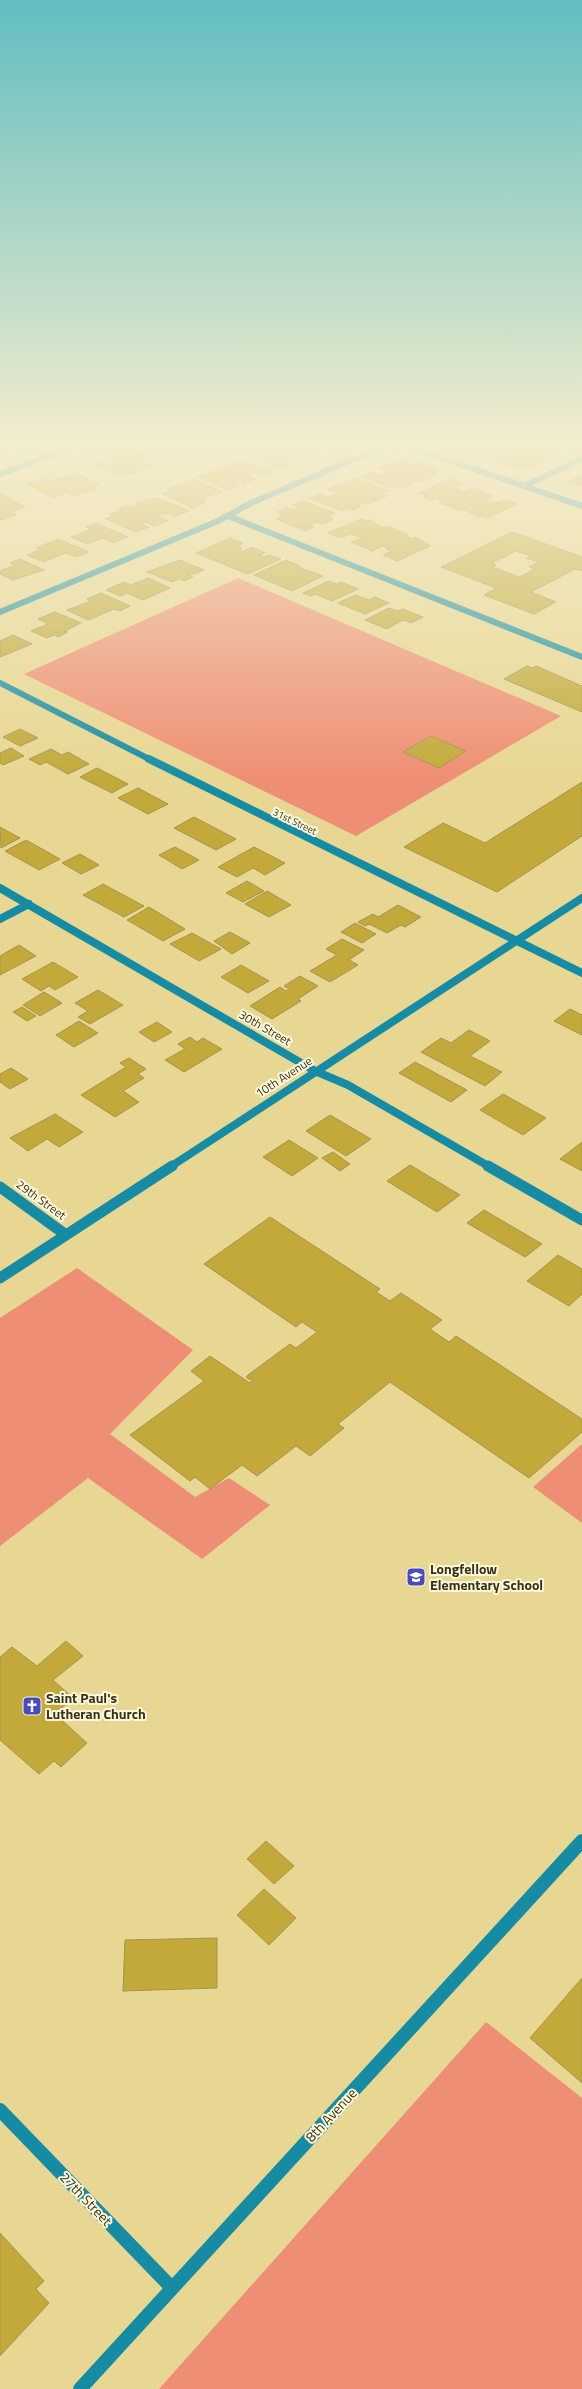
<svg xmlns="http://www.w3.org/2000/svg" width="582" height="2389" font-family="'Titillium Web',sans-serif">
<style>
.green{fill:#ee8e74}
.building{fill:#c2a939;stroke:#a49451;fill-rule:evenodd}
.lines{fill:none;stroke-linecap:round;stroke-linejoin:round}
.minor-far3{stroke:#168ca4;stroke-width:6}
.minor-far2{stroke:#168ca4;stroke-width:8}
.minor-far1{stroke:#168ca4;stroke-width:11}
.minor{stroke:#168ca4;stroke-width:14}
.labels{text-anchor:middle;stroke-width:4;stroke-linejoin:round;paint-order:stroke}
.far-street-label{font-size:10px;fill:#383216;stroke:#fef8dd}
.street-label{font-size:12px;fill:#383216;stroke:#fef8dd}
.near-poi-label{font-size:14px;font-weight:bold;fill:#383216;stroke:#fef8dd;text-anchor:start}
.near-street-label{font-size:14px;fill:#383216;stroke:#fef8dd}
</style>
<rect width="100%" height="100%" fill="#e7d792"/>
<path class="green" d="M238 578 561 716 356 836 24 674Z
M77 1268 193 1350 110 1434 195 1497 229 1478 270 1505 202 1559 88 1478 0 1546V1318Z
M582 1444V1523L533 1487Z
M486 2022 582 2098V2389H159Z"/>
<path class="building" d="M0 447H16L0 454Z
M273 447H313L322 450 313 454 307 452 297 454 306 458 294 462 287 460 284 461 291 464 279 468 249 456Z
M512 447H547L564 452 555 456 537 457 548 461 528 469 524 468 519 470 486 458 492 456 496 457 504 454 500 452 515 448Z
M124 448 156 459 145 463 151 466 131 474 128 473 122 475 94 465 119 455 113 453Z
M405 457 439 469 432 472 437 474 429 478 424 476 428 478 419 482 414 480 408 483 413 484 405 488 400 486 394 489 362 477 372 472 380 475 390 472 379 468 390 463 398 466 402 465 394 462Z
M243 459 273 471 263 475 257 473 250 474 247 475 256 479 244 484 237 481 233 482 240 485 228 490 198 477Z
M77 473 99 485 93 487 96 489 72 496 67 493 53 498 27 484 42 479 47 482Z
M582 475V485L568 482Z
M355 478 389 491 382 494 387 496 378 500 373 498 377 500 368 504 363 502 357 505 361 506 354 510 349 508 342 511 310 498 320 494 328 497 338 493 328 489 339 484 348 487 351 486 343 483Z
M193 479 223 492 204 497 206 498 201 500 206 502 193 508 162 494 171 491 167 489Z
M449 479 463 484 455 488 463 492 473 488 494 496 484 500 497 503 505 500 517 504 487 518 481 516 478 517 464 509 461 511 451 507 455 506 452 505 449 506 439 503 443 501 436 499 433 500 423 497 426 495 419 493Z
M0 493 25 507 11 512 16 515 0 520Z
M157 498 189 511 175 516 168 513 160 515 157 516 168 521 154 526 145 522 141 524 149 527 136 532 105 519 113 516 109 514 123 511 119 509 128 506 132 508 140 505 135 503Z
M303 501 335 513 327 517 333 519 323 524 318 522 310 525 314 527 305 531 276 519 284 516 277 512 287 508 294 510 299 508 293 505Z
M361 519 367 521 370 520 384 528 387 526 396 530 393 531 395 532 399 531 408 535 405 536 412 539 415 537 430 546 397 561 383 555 392 551 386 549 388 548 383 546 372 551 351 542 362 538 349 534 340 538 328 533Z
M95 523 128 537 113 543 102 538 87 544 71 537 92 529 86 527Z
M512 532 582 557V571L575 569 531 592 556 602 534 614 484 595 496 588 441 567ZM516 551 531 556 527 558 538 562 529 567 535 569 519 577 492 567 496 565 492 563Z
M230 538 243 543 237 546 242 549 239 550 242 552 252 547 265 553 259 555 264 557 269 555 281 559 248 574 196 553Z
M58 539 89 552 77 557 66 553 43 562 27 555 39 550 36 548Z
M20 559 44 570 13 580 0 574V571L15 565 10 563Z
M180 560 204 570 194 574H187L193 577 184 581 179 579 172 582 147 572Z
M286 560 300 566 298 567 323 576 292 591 254 575Z
M148 578 170 588 143 600 127 593 120 596 106 590 124 582 131 585Z
M329 581 337 584 341 582 358 589 332 601 315 594 311 596 303 593Z
M101 593 130 606 120 611 114 609 88 620 67 610 91 601 87 599Z
M355 595 369 600 375 597 389 603 365 614 338 603Z
M389 608 398 611 403 609 423 617 411 623 403 620 387 629 365 620Z
M55 612 81 623 65 631 68 632 58 637 54 635 47 638 31 631 48 624 38 619Z
M13 635 32 644 0 657V641Z
M527 666 532 668 536 666 582 686V712L504 679Z
M20 729 38 738 20 746 3 737Z
M431 736 466 751 439 768 403 752Z
M11 748 24 756 3 765 0 763V753Z
M51 749 62 755 68 752 89 764 68 774 46 762 40 765 29 759Z
M97 768 128 784 112 793 80 777Z
M582 782V836L497 892 404 847 443 823 485 843Z
M138 788 168 804 148 814 118 798Z
M194 817 236 839 216 850 174 828Z
M0 827 20 838 1 848Z
M26 840 60 859 39 870 5 851Z
M175 847 199 860 182 869 159 855Z
M254 847 285 863 265 875 253 868 237 877 218 867Z
M80 854 99 865 81 874 62 863Z
M247 881 264 891 243 902 226 893Z
M103 884 144 906 124 917 83 895Z
M267 891 291 905 269 917 245 904Z
M398 905 421 917 405 927 401 925 387 933 369 924 365 926 358 922 373 914 378 917Z
M149 907 185 929 163 941 127 920Z
M355 923 376 934 362 943 341 932Z
M230 932 250 943 232 954 214 941Z
M192 933 221 949 199 961 170 944Z
M342 939 364 950 349 960 358 965 330 982 310 971 337 955 326 949Z
M19 945 36 956 0 975V956Z
M53 962 78 977 55 990 49 986 41 991 22 979Z
M241 965 269 981 248 993 221 977Z
M300 976 318 986 298 999 301 1001 272 1019 250 1006 280 987 286 991 289 989 284 986Z
M98 990 123 1005 90 1024 78 1017 88 1011 75 1003Z
M44 992 62 1003 40 1016 23 1005Z
M22 1007 36 1016 27 1021 13 1012Z
M570 1009 582 1015V1035L554 1021Z
M79 1021 98 1033 74 1047 56 1035Z
M157 1022 172 1032 154 1042 139 1032Z
M469 1030 490 1041 470 1056 502 1072 485 1086 421 1052 441 1038 451 1043Z
M190 1037 197 1042 203 1038 222 1049 184 1072 165 1060 185 1049 178 1044Z
M129 1058 146 1069 138 1074 144 1078 123 1091 139 1102 115 1117 81 1095 126 1067 120 1063Z
M415 1062 467 1090 451 1102 399 1073Z
M11 1068 28 1079 10 1089 0 1082V1074Z
M503 1094 546 1118 523 1135 480 1110Z
M55 1114 83 1132 59 1147 47 1139 28 1151 10 1138Z
M330 1115 371 1139 346 1156 306 1131Z
M289 1140 318 1158 292 1176 263 1157Z
M582 1142V1171L560 1159Z
M333 1152 350 1164 340 1171 322 1158Z
M410 1165 460 1195 437 1212 387 1181Z
M484 1210 542 1244 525 1257 467 1223Z
M270 1217 380 1289 376 1292 390 1301 401 1293 442 1320 430 1329 449 1342 456 1336 582 1419V1432L529 1478 390 1382 338 1424 344 1428 310 1456 296 1446 257 1476 242 1465 210 1489 195 1477 190 1481 130 1435 204 1381 191 1371 210 1356 250 1383 252 1381 246 1377 248 1375 290 1344 296 1348 317 1332 302 1322 296 1327 204 1264Z
M558 1255 582 1269V1294L569 1306 527 1281Z
M66 1641 83 1656 53 1680 73 1698 55 1714 87 1743 61 1767 54 1761 39 1774 0 1740V1657L12 1647 37 1666Z
M266 1841 294 1866 274 1884 247 1859Z
M264 1889 296 1918 269 1945 237 1915Z
M217 1938V1988L123 1991 125 1940Z
M582 1978V2083L530 2038Z
M0 2233 44 2281 36 2289 49 2303 0 2356Z"/>
<g class="lines">
<path class="minor-far3" d="M410 447 582 506
M0 474 74 447
M524 486 582 459
M228 516 582 657
M0 612 218 521 251 503 383 447
M0 683 151 760"/>
<path class="minor-far2" d="M149 759 582 973
M0 888 315 1071 348 1085 490 1167
M0 919 29 904
M170 1167 582 898"/>
<path class="minor-far1" d="M488 1166 582 1220
M0 1187 66 1235
M0 1278 172 1166"/>
<path class="minor" d="M0 2110 172 2288
M80 2389 582 1841"/>
</g>
<linearGradient id="sky" x2="0" y2="1"><stop stop-color="#62bec0"/><stop offset="0.57" stop-color="#f4edce"/><stop offset="1" stop-color="#f4edce" stop-opacity="0"/></linearGradient>
<rect width="582" height="781" fill="url(#sky)"/>
<defs>
<symbol id="school-square" viewBox="-11 -11 22 22"><rect x="-9" y="-9" width="18" height="18" rx="4" fill="#484bc1" stroke="#fef8dd"/><path d="M0-5L7-2L0 1L-7-2ZM-4 1L0 2.5L4 1V4Q0 6-4 4Z" fill="#fff"/></symbol>
<symbol id="church-square" viewBox="-11 -11 22 22"><rect x="-9" y="-9" width="18" height="18" rx="4" fill="#484bc1" stroke="#fef8dd"/><path d="M-1.2-6h2.4v3.5h3.3v2.4h-3.3V6h-2.4V-.1h-3.3v-2.4h3.3Z" fill="#fff"/></symbol>
</defs>
<g fill-rule="evenodd">
<use href="#school-square" x="405" y="1566" width="22" height="22"/>
<use href="#church-square" x="21" y="1695" width="22" height="22"/>
</g>
<g class="labels">
<g class="far-street-label">
<text transform="translate(295 821) rotate(26)" y="4">31st Street</text>
</g>
<g class="street-label">
<text transform="translate(265 1028) rotate(30)" y="4">30th Street</text>
<text transform="translate(284 1077) rotate(-33)" y="4">10th Avenue</text>
<text transform="translate(41 1200) rotate(36)" y="4">29th Street</text>
</g>
<g class="near-poi-label">
<text x="430" y="1574">Longfellow<tspan x="430" dy="16">Elementary School</tspan></text>
<text x="46" y="1703">Saint Paul's<tspan x="46" dy="16">Lutheran Church</tspan></text>
</g>
<g class="near-street-label">
<text transform="translate(331 2115) rotate(-47)" y="5">8th Avenue</text>
<text transform="translate(86 2199) rotate(46)" y="5">27th Street</text>
</g>
</g>
</svg>
